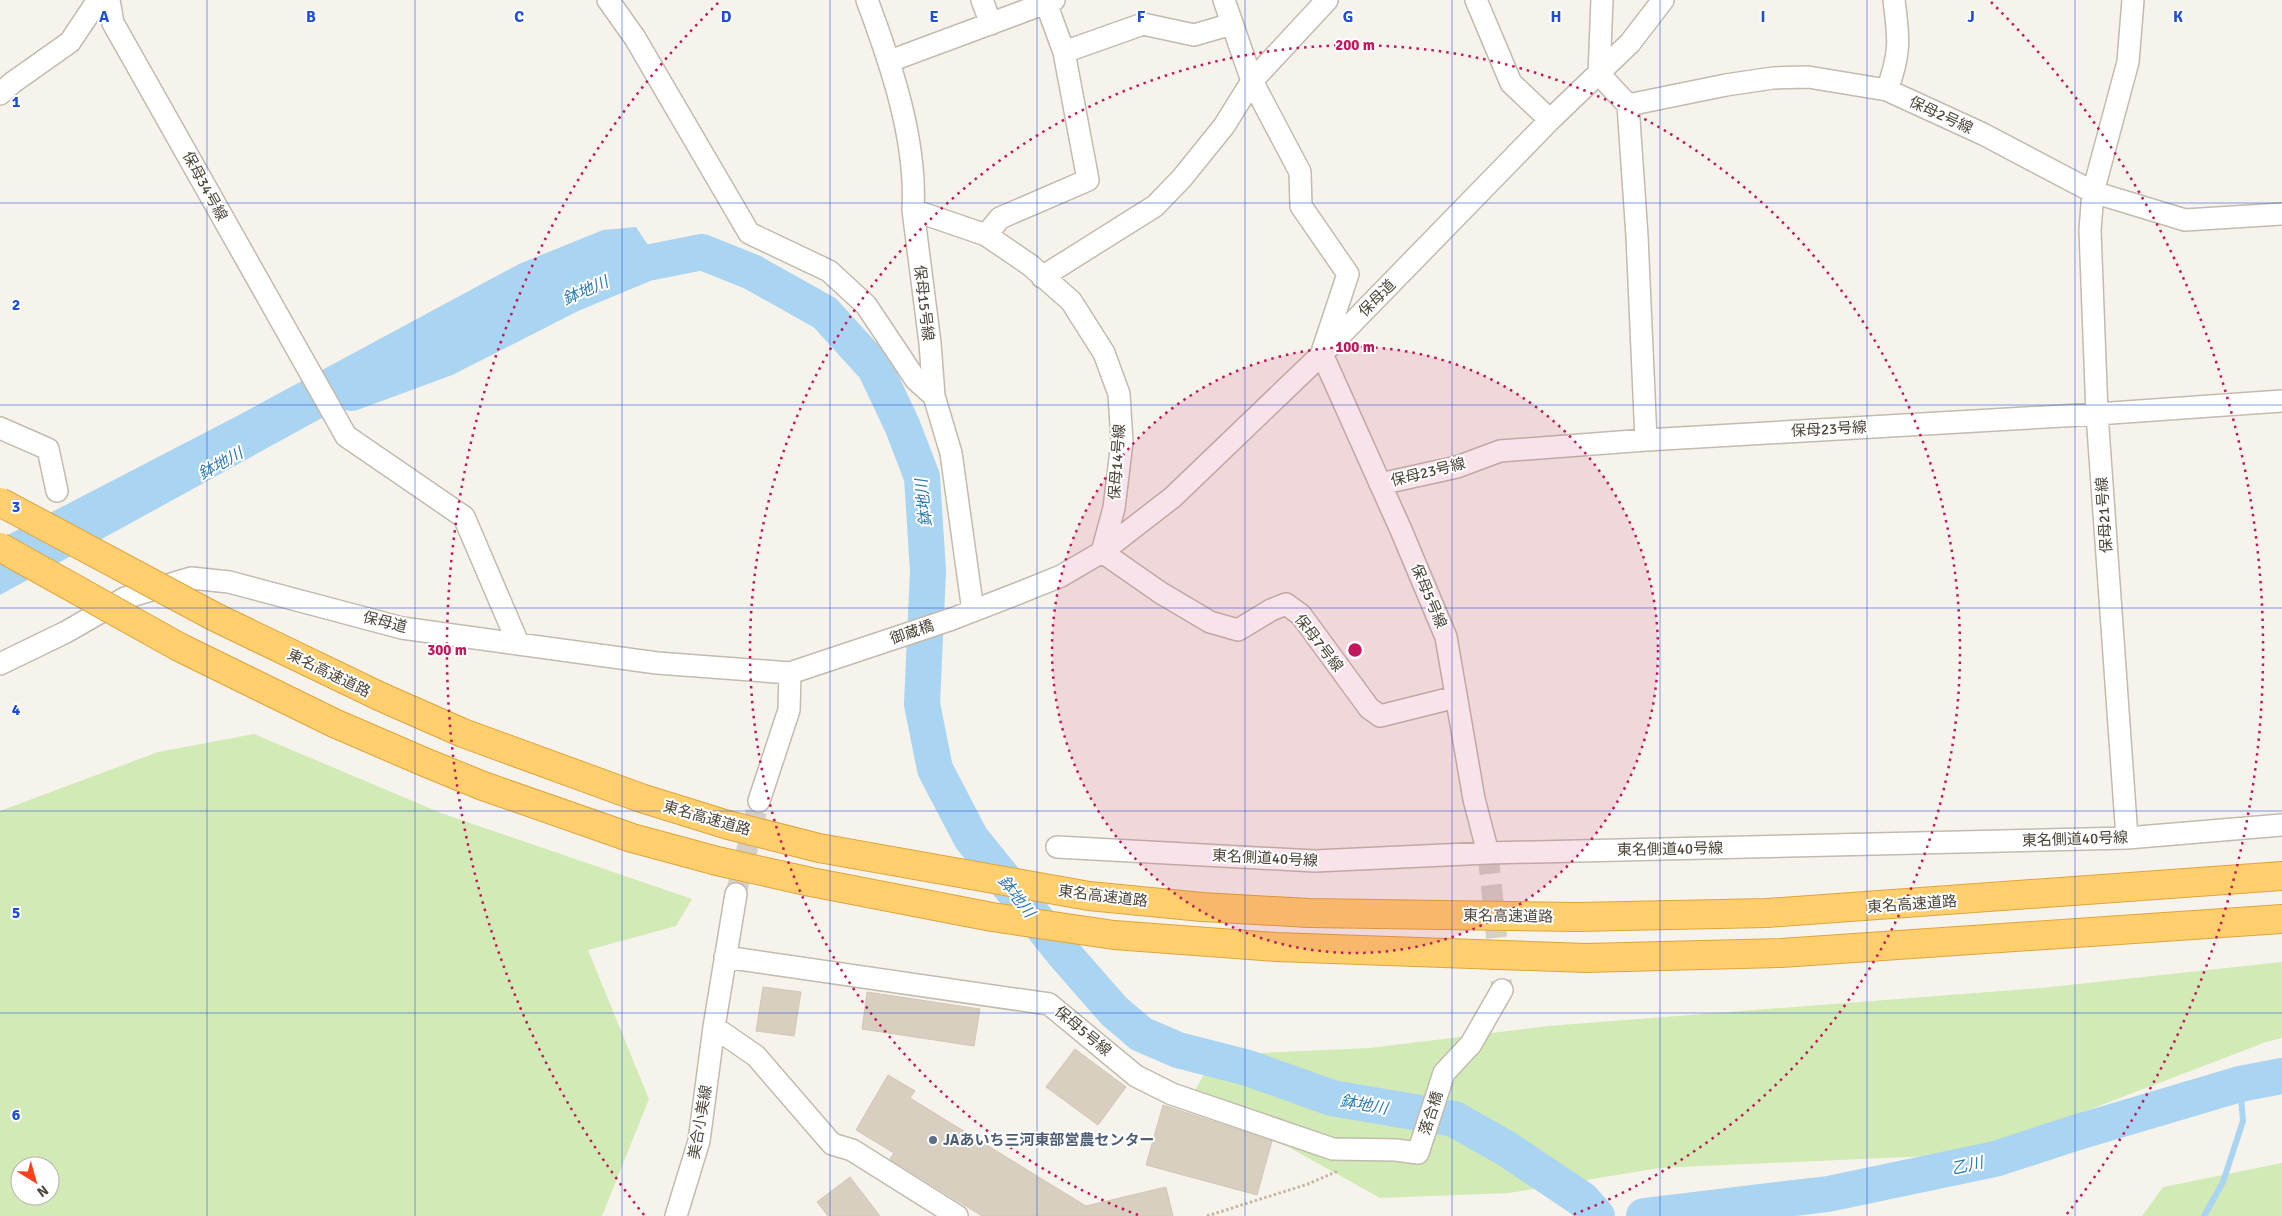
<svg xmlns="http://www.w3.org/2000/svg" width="2282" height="1216" font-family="Signika,'Noto Sans JP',sans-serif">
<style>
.green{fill:#d2eab5;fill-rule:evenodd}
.water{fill:#a9d4f2}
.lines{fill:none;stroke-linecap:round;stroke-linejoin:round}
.stream{stroke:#a9d4f2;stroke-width:6}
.river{stroke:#a9d4f2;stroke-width:36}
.building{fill:#d8cfc1;stroke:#d3c7b4}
.minor-tunnel{stroke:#d4d0c8;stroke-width:21;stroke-dasharray:21 11;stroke-linecap:butt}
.minor-casing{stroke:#c2bbae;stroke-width:24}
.highway-casing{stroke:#e0a43c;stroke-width:30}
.path{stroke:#c4b79f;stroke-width:3;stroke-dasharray:2.5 2.5;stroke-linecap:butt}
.minor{stroke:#fff;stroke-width:21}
.highway{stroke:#ffcf6e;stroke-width:28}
.highway-bridge-casing{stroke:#e0a43c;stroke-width:30;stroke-linecap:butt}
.highway-bridge{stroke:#ffcf6e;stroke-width:28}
.grid{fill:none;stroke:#1d4ed8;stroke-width:1;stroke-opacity:0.55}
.ring{fill:none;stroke:#c2185b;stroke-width:2.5;stroke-dasharray:2.5 5}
.service-dot{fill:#5c6f8a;stroke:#fff;stroke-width:2}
.labels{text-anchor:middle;stroke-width:4;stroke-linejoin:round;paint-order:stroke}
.street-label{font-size:15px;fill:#4b4439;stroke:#fff}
.service-label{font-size:15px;font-weight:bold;fill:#4e5e75;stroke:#fff;text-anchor:start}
.water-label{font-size:16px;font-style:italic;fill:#2e7ab2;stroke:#fff}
.grid-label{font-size:16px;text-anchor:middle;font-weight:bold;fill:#1d4ed8;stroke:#fff;stroke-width:4;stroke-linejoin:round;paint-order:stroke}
.centre{fill:#c2185b;stroke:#fff;stroke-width:2.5}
.ring-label{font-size:15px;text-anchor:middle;font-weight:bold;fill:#c2185b;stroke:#fff;stroke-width:4;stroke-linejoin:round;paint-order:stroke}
</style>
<rect width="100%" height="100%" fill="#f6f3ec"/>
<path class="green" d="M254 734 441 813 692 899 676 926 588 950 649 1099 602 1216H0V811L158 752ZM20 1166H50V1196H20Z
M2282 962V1038L2266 1042 1973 1154 1659 1168 1509 1193 1380 1198 1233 1116 1194 1092 1215 1055 1370 1048 1548 1026 2041 988Z
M2282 1163V1216H2142L2163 1187Z"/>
<path class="water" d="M636 227 663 268 529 304 0 595V539L237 416 519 264 603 230Z"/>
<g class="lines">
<path class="stream" d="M2204 1216 2223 1182 2243 1121 2240 1084"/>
<path class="river" d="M351 393 446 358 570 295 647 263 702 252 752 272 825 313 875 368 902 425 922 477 928 571 922 704 935 769 971 838 1065 955 1114 1011 1141 1034 1178 1050 1248 1068 1332 1098 1454 1119 1507 1149 1583 1200 1597 1216
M1644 1216 1828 1194 1995 1159 2078 1132 2240 1084 2282 1076"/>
</g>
<path class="building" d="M763 987 801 992 794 1036 756 1031Z
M867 992 980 1009 974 1046 862 1029Z
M1075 1049 1126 1087 1098 1125 1046 1087Z
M888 1075 915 1091 910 1098 1086 1206 1166 1187 1173 1216H982L890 1159 894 1153 856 1130Z
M1163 1105 1272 1141 1257 1195 1146 1165Z
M850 1177 880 1216H828L817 1202Z"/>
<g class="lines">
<path class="minor-tunnel" d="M1488 853 1502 990
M736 894 759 801"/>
<defs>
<path id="minor" d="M109 0 113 23 346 436 464 517 518 643
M608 0 635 38 749 233 829 271 866 305 916 380 934 396 951 453 973 611
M867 0C891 64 917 140 913 210L986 235 1030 265 1071 301 1104 353 1119 394 1122 442 1114 508 1102 552
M982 0 991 24
M1224 0 1252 81 1300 172 1301 206 1348 274 1323 349
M1476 0 1511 83 1550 120
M1064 52 1143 24 1194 35 1232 24
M890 61 1054 0
M1599 74 1628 105 1726 85 1773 78 1808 77 1887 90 1983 134 2093 192 2185 220 2282 214
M1599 74 1602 0
M1887 90C1901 52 1899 39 1894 0
M0 94 12 83 70 42 98 0
M1628 105 1637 236 1646 440
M913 210 930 343 934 396
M986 235 1000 218 1088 180 1064 52 1046 3
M1042 277 1155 206 1182 178 1224 126 1252 81 1327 0
M1322 354 1401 530 1446 637 1474 799 1488 853
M0 428 48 449 57 491
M1380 484 1457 467 1500 451 1646 440 2097 414 2282 401
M1102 552 1161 593 1210 622 1238 630 1271 610 1286 604 1301 615 1369 708 1380 716 1456 697
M0 664 66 632 125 598 191 578 229 582 402 628 657 663 790 673 952 619 1019 593 1061 576 1102 552 1173 497 1322 354 1550 120 1630 43 1663 0
M759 801 789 710 790 673
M2127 838 2097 414 2090 230 2093 192 2128 62 2133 0
M1057 847 1315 861 1488 853 2127 838 2282 825
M725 957 1049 1004 1136 1076 1172 1094 1333 1149 1396 1150 1418 1153 1444 1073 1471 1044 1502 990
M714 1027 756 1056 832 1144 852 1150 957 1216
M676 1216 699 1141 714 1027 736 894"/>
<path id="highway" d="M215 617 379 696 463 733 641 798 728 825 819 848 1089 896 1202 907 1309 913 1577 917 1767 913 2282 876
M179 647 334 723 422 761 483 786 632 838 717 861 811 882 992 917 1114 935 1276 947 1586 958 1781 953 2282 919"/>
</defs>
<use href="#minor" class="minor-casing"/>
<use href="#highway" class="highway-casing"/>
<path class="path" d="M1207 1216 1308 1184 1338 1171"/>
<use href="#minor" class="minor"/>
<use href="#highway" class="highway"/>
<defs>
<path id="highway-bridge" d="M0 502 215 617
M0 547 179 647"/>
</defs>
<use href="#highway-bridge" class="highway-bridge-casing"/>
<use href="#highway-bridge" class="highway-bridge"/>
</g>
<path class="grid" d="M207 0V1216M415 0V1216M622 0V1216M830 0V1216M1037 0V1216M1245 0V1216M1452 0V1216M1660 0V1216M1867 0V1216M2075 0V1216M0 203H2282M0 405H2282M0 608H2282M0 811H2282M0 1013H2282"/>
<circle cx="1355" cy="650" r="303" fill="#c2185b" fill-opacity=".12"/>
<g class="ring">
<circle cx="1355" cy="650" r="303"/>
<path d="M1138 1215A605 605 0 1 1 1572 1215"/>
<path d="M644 1215A908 908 0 0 1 719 2M1991 2A908 908 0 0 1 2066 1215"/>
</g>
<circle class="service-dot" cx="933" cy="1140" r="5"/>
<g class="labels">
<g class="street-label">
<text transform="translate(1941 115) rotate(25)" y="5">保母2号線</text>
<text transform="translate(205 186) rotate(61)" y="5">保母34号線</text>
<text transform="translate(1377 298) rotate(-45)" y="5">保母道</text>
<text transform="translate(924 303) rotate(83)" y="5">保母15号線</text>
<text transform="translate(1829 429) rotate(-3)" y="5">保母23号線</text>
<text transform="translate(1117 462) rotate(-86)" y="5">保母14号線</text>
<text transform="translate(1428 472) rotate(-14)" y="5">保母23号線</text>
<text transform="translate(2104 515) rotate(-94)" y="5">保母21号線</text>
<text transform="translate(1429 596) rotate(67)" y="5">保母5号線</text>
<text transform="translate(385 622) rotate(14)" y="5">保母道</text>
<text transform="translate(912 632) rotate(-19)" y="5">御蔵橋</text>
<text transform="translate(1319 643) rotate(52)" y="5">保母7号線</text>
<text transform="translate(329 673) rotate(26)" y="5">東名高速道路</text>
<text transform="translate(707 818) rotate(16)" y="5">東名高速道路</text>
<text transform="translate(2075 839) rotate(-2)" y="5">東名側道40号線</text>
<text transform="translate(1670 849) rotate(-1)" y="5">東名側道40号線</text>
<text transform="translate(1265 858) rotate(3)" y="5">東名側道40号線</text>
<text transform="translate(1103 896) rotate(7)" y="5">東名高速道路</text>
<text transform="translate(1912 904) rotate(-4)" y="5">東名高速道路</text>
<text transform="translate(1508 916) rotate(1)" y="5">東名高速道路</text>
<text transform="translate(1083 1031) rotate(40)" y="5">保母5号線</text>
<text transform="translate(1431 1113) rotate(-72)" y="5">落合橋</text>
<text transform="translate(700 1122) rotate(-80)" y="5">美合小美線</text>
</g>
<g class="service-label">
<text x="943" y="1145">JAあいち三河東部営農センター</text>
</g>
<g class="water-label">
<text transform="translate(585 290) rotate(-24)" y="6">鉢地川</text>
<text transform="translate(220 463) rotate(-29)" y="6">鉢地川</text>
<text transform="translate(923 503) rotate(-96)" y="6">鉢地川</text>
<text transform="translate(1017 896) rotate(52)" y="6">鉢地川</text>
<text transform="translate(1364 1104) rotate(10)" y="6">鉢地川</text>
<text transform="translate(1967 1165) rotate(-12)" y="6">乙川</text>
</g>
</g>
<g class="grid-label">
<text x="104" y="22">A</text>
<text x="311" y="22">B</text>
<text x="519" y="22">C</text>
<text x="726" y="22">D</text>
<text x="934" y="22">E</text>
<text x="1141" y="22">F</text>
<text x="1348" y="22">G</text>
<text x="1556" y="22">H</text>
<text x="1763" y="22">I</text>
<text x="1971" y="22">J</text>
<text x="2178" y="22">K</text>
<text x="16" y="107">1</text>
<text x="16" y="310">2</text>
<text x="16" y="512">3</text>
<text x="16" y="715">4</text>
<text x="16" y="918">5</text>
<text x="16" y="1120">6</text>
</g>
<circle cx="1355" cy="650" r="8" class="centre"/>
<g class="ring-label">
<text x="1355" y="50">200 m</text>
<text x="1355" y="352">100 m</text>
<text x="447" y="655">300 m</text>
</g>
<g transform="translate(35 1181) rotate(143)"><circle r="24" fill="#ffffff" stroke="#b7b4b0"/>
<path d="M0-4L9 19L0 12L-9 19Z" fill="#fc3f1d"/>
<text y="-8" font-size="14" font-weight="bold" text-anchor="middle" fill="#4b4439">N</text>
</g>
</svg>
